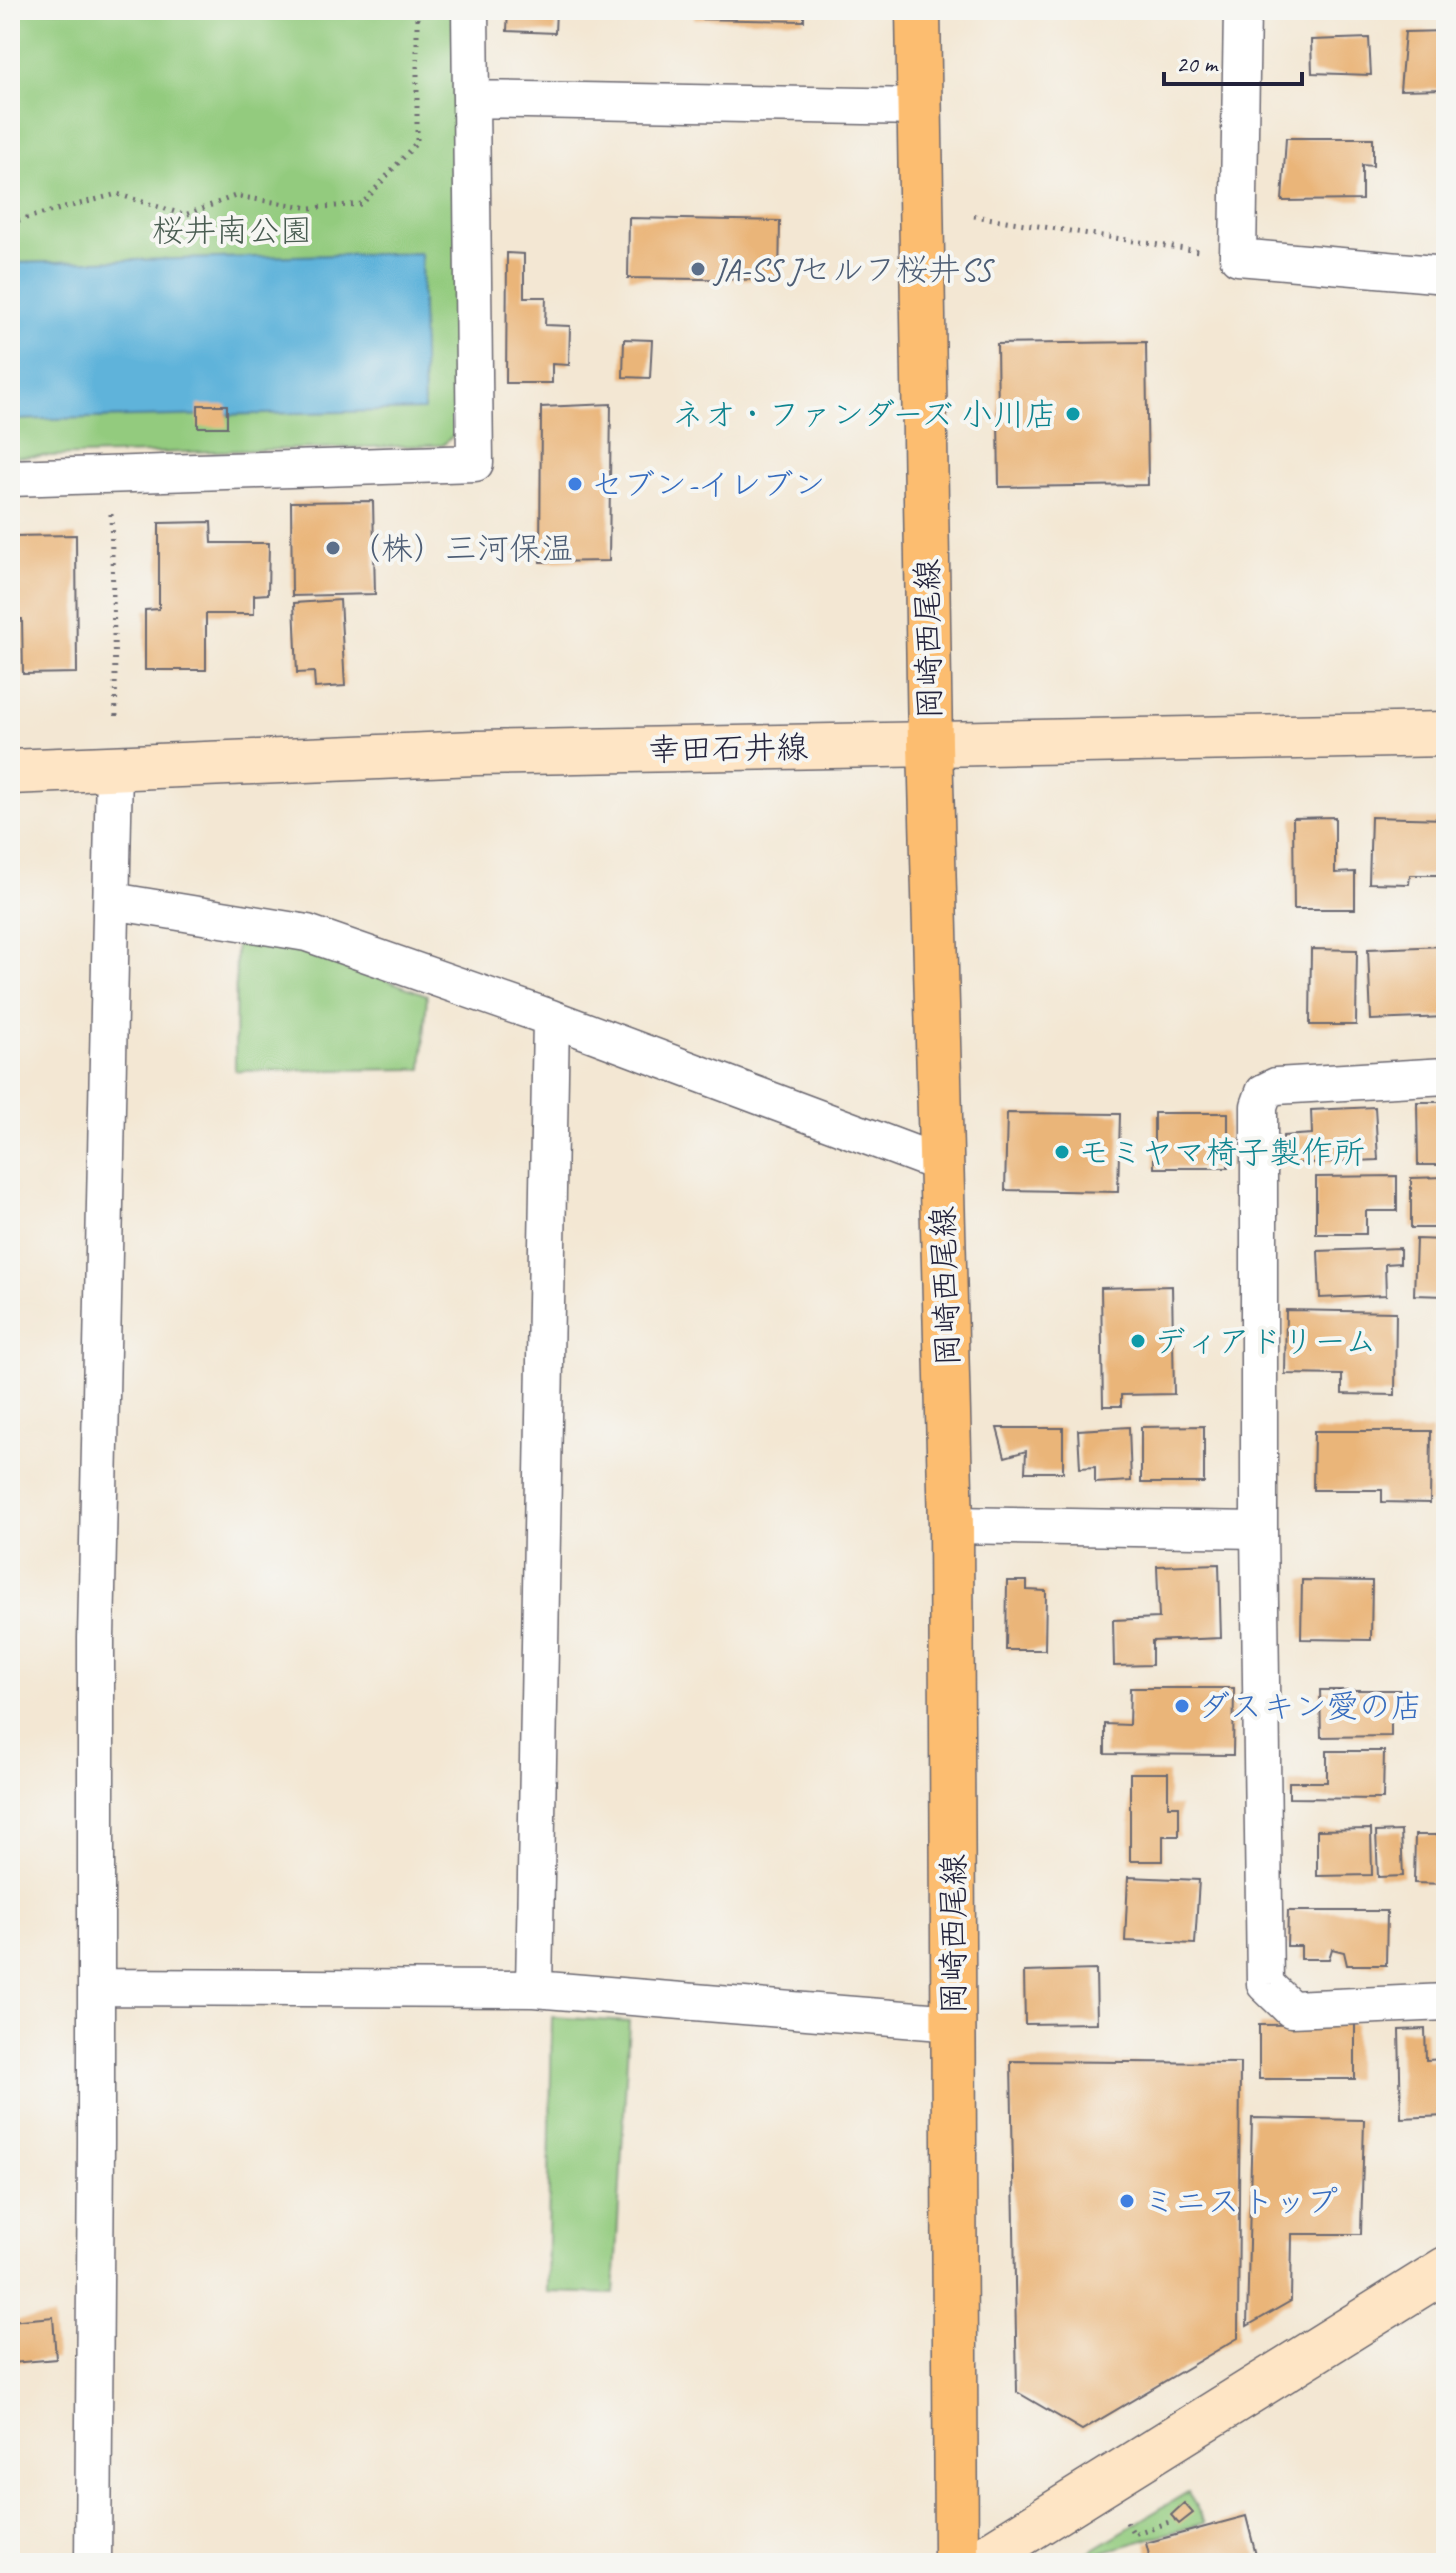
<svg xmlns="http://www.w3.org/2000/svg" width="1456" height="2573" font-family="Caveat,'Klee One',sans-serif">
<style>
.green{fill:#93cb7e;stroke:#5a765c;stroke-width:2}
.water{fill:#5eb3da;stroke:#406a8a;stroke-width:2}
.building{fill:#eab579}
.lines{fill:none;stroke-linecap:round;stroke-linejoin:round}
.street-casing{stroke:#6b6770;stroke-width:39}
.secondary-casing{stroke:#6b6770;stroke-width:47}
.primary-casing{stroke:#6b6770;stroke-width:47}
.path{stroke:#6b6770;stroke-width:5;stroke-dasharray:2 6;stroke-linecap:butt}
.street{stroke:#fff;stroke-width:36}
.secondary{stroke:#fee5c5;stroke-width:44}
.primary{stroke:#fcbd6f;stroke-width:44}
.service-dot{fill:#5c6f8a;stroke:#f6f6f2;stroke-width:3}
.culture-dot{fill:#0f9aa8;stroke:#f6f6f2;stroke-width:3}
.shop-dot{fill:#3f7fe0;stroke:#f6f6f2;stroke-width:3}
.labels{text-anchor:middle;stroke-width:8;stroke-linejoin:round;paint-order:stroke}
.park-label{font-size:32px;fill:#4a5d52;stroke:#f6f6f2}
.service-label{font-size:32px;fill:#4e5e75;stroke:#f6f6f2;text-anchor:start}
.culture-label{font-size:32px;fill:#0d838f;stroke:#f6f6f2;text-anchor:start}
.shop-label{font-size:32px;fill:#366cbe;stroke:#f6f6f2;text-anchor:start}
.street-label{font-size:32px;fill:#22223b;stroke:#f6f6f2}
</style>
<rect width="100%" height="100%" fill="#f6f6f2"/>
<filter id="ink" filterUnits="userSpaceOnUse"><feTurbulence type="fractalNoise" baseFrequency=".0125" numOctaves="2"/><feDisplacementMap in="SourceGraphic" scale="16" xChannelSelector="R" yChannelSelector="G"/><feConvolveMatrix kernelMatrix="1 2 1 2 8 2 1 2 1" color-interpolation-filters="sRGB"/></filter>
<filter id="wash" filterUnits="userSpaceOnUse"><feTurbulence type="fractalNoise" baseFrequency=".006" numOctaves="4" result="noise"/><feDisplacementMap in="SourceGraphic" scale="32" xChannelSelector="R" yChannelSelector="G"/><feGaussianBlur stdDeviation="1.8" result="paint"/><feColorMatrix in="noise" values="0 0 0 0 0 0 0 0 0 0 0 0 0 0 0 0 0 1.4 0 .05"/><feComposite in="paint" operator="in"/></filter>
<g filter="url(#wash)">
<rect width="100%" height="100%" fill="#f3e7d3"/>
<path class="green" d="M10 10H453L460 429 443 445 10 457Z
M236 940 308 951 427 995 422 1069 235 1071Z
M552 2017 629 2022 614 2294 547 2292Z
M1188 2492 1205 2523 1077 2559Z"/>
<path class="water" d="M421 253 424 410 10 420V263Z"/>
<g id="blocks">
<path class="building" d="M508 10H556L555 33 507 31Z
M694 10H804V21L694 19Z
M1446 31V89L1400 90 1405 32Z
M1369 38 1371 75 1312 73 1311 40Z
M1286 138H1373V166L1362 165V200L1282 201Z
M629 218 780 221 779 280 628 278Z
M507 253 524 254V297H546L545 325 570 326 569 365 552 364V383H506Z
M624 339 652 340 650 378 623 377Z
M1146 342 1148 485 999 487 997 344Z
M611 404 609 561 540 562 541 407Z
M198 405H227V427H198Z
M373 501 375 594 292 596 291 502Z
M211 522 212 543H269L268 594 254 595V614H206V670H145V610L159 609V523Z
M76 535 77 673 23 674 22 619H10V536Z
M340 600 345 686 315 688 314 672 297 673 294 603Z
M1335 817V873L1355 872V909H1294L1293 818Z
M1371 817 1446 819V886H1442L1439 875H1410L1409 884 1369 883Z
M1446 946V1017L1371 1020 1368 949Z
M1311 949 1357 950 1356 1025H1310Z
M1417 1102H1446V1165H1418Z
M1375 1107 1378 1160 1284 1164 1283 1136 1312 1134 1311 1110Z
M1007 1113 1120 1114 1118 1192 1005 1190Z
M1154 1113H1228V1168H1154Z
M1397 1176V1211H1366V1234H1316V1177Z
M1446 1177V1228H1411V1178Z
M1416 1239 1446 1240V1296L1414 1295Z
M1400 1248V1263L1385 1264 1386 1295 1320 1298 1318 1251Z
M1172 1286 1174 1394 1121 1395V1406H1103L1101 1288Z
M1286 1310 1396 1312 1395 1395 1342 1394V1375L1285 1374Z
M1204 1426V1483H1141V1427Z
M1129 1427 1131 1481 1095 1483V1467L1080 1468 1078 1430Z
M997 1428H1063V1472H1025L1026 1451 1005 1457Z
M1314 1431H1431L1430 1503 1382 1502V1490H1313Z
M1219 1564 1221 1638 1152 1641V1665L1114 1666 1113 1620 1159 1618 1157 1566Z
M1302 1580 1372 1581 1371 1640 1301 1639Z
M1007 1581H1027V1590L1046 1591 1045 1650H1006Z
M1130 1688H1234L1233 1755 1105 1754V1724L1129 1725Z
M1320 1690H1402V1713H1391V1736L1321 1737Z
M1327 1751H1384L1383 1799 1289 1798V1782H1327Z
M1130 1773H1168V1806H1179V1836H1163V1861H1130Z
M1371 1829 1372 1875 1317 1876V1830Z
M1401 1831 1403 1876 1378 1877 1376 1832Z
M1415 1835H1446V1884L1414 1883Z
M1128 1877 1199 1880 1195 1944 1125 1941Z
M1288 1911H1387L1386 1965H1347L1344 1952 1332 1949 1329 1959H1301V1946H1287Z
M1096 1970 1097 2023 1025 2024 1024 1972Z
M1355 2024V2079H1259V2025Z
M1425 2029 1426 2060 1446 2059V2116L1401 2118 1399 2030Z
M1011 2061 1240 2063 1238 2338 1082 2430 1017 2392Z
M1252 2118 1364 2120 1361 2234H1292L1291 2301 1247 2326Z
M53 2317 56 2359 12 2363 10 2321Z
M1184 2503 1193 2513 1179 2524 1171 2515Z
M1246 2516 1258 2563H1151L1146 2543Z"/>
</g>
</g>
<g filter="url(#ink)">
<use href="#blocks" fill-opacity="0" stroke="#6b6770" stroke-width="2"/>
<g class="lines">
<defs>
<path id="street" d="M1242 10 1238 257 1446 275
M471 99 920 107
M10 478 475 463 470 10
M112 901 307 933 551 1018 941 1164
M1446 1076 1276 1086 1264 1092 1259 1106V1530L1265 1984 1291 2009 1446 2002
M951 1525 1259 1530
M96 1987 534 1989 954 2023
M534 1989 551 1018
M93 2563 96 2143V1638L114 769"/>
<path id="secondary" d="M10 772 476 753 1446 734
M975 2563 1446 2269"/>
<path id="primary" d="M918 10 930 744 951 1525 956 2563"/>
</defs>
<use href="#street" class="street-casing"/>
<use href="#secondary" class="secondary-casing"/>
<use href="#primary" class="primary-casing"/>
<path class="path" d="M974 216 1198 251
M10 220H19L117 194 185 215 235 196 311 208 362 204 417 142V10
M111 514 116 717
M1127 2522 1134 2534 1175 2520"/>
<use href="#street" class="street"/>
<use href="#secondary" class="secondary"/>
<use href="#primary" class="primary"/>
</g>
</g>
<g class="service-dot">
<circle cx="698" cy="269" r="8"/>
<circle cx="333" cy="548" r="8"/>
</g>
<g class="culture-dot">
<circle cx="1073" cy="414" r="8"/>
<circle cx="1062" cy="1152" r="8"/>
<circle cx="1138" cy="1341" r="8"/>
</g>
<g class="shop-dot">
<circle cx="575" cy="484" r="8"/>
<circle cx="1182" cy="1706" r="8"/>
<circle cx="1127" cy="2201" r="8"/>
</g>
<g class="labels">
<g class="park-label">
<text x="232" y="241">桜井南公園</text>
</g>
<g class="service-label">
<text x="714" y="280">JA-SS Jセルフ桜井SS</text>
<text x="349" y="559">（株）三河保温</text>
</g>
<g class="culture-label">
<text x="1057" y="425" text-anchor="end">ネオ・ファンダーズ 小川店</text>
<text x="1078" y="1163">モミヤマ椅子製作所</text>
<text x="1154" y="1352">ディアドリーム</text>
</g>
<g class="shop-label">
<text x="591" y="495">セブン-イレブン</text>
<text x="1198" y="1717">ダスキン愛の店</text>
<text x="1143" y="2212">ミニストップ</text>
</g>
<g class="street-label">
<text transform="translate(928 639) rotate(-91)" y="11">岡崎西尾線</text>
<text transform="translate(728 748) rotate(-1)" y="11">幸田石井線</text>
<text transform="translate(945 1286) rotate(-92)" y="11">岡崎西尾線</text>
<text transform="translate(953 1934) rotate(-90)" y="11">岡崎西尾線</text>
</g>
</g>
<rect width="1456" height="2573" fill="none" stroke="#f6f6f2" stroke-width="40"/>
<path d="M1164 72v12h138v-12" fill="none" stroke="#22223b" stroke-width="4"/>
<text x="1176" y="72" font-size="24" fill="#22223b" stroke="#f6f6f2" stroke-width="6" paint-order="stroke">20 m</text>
</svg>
